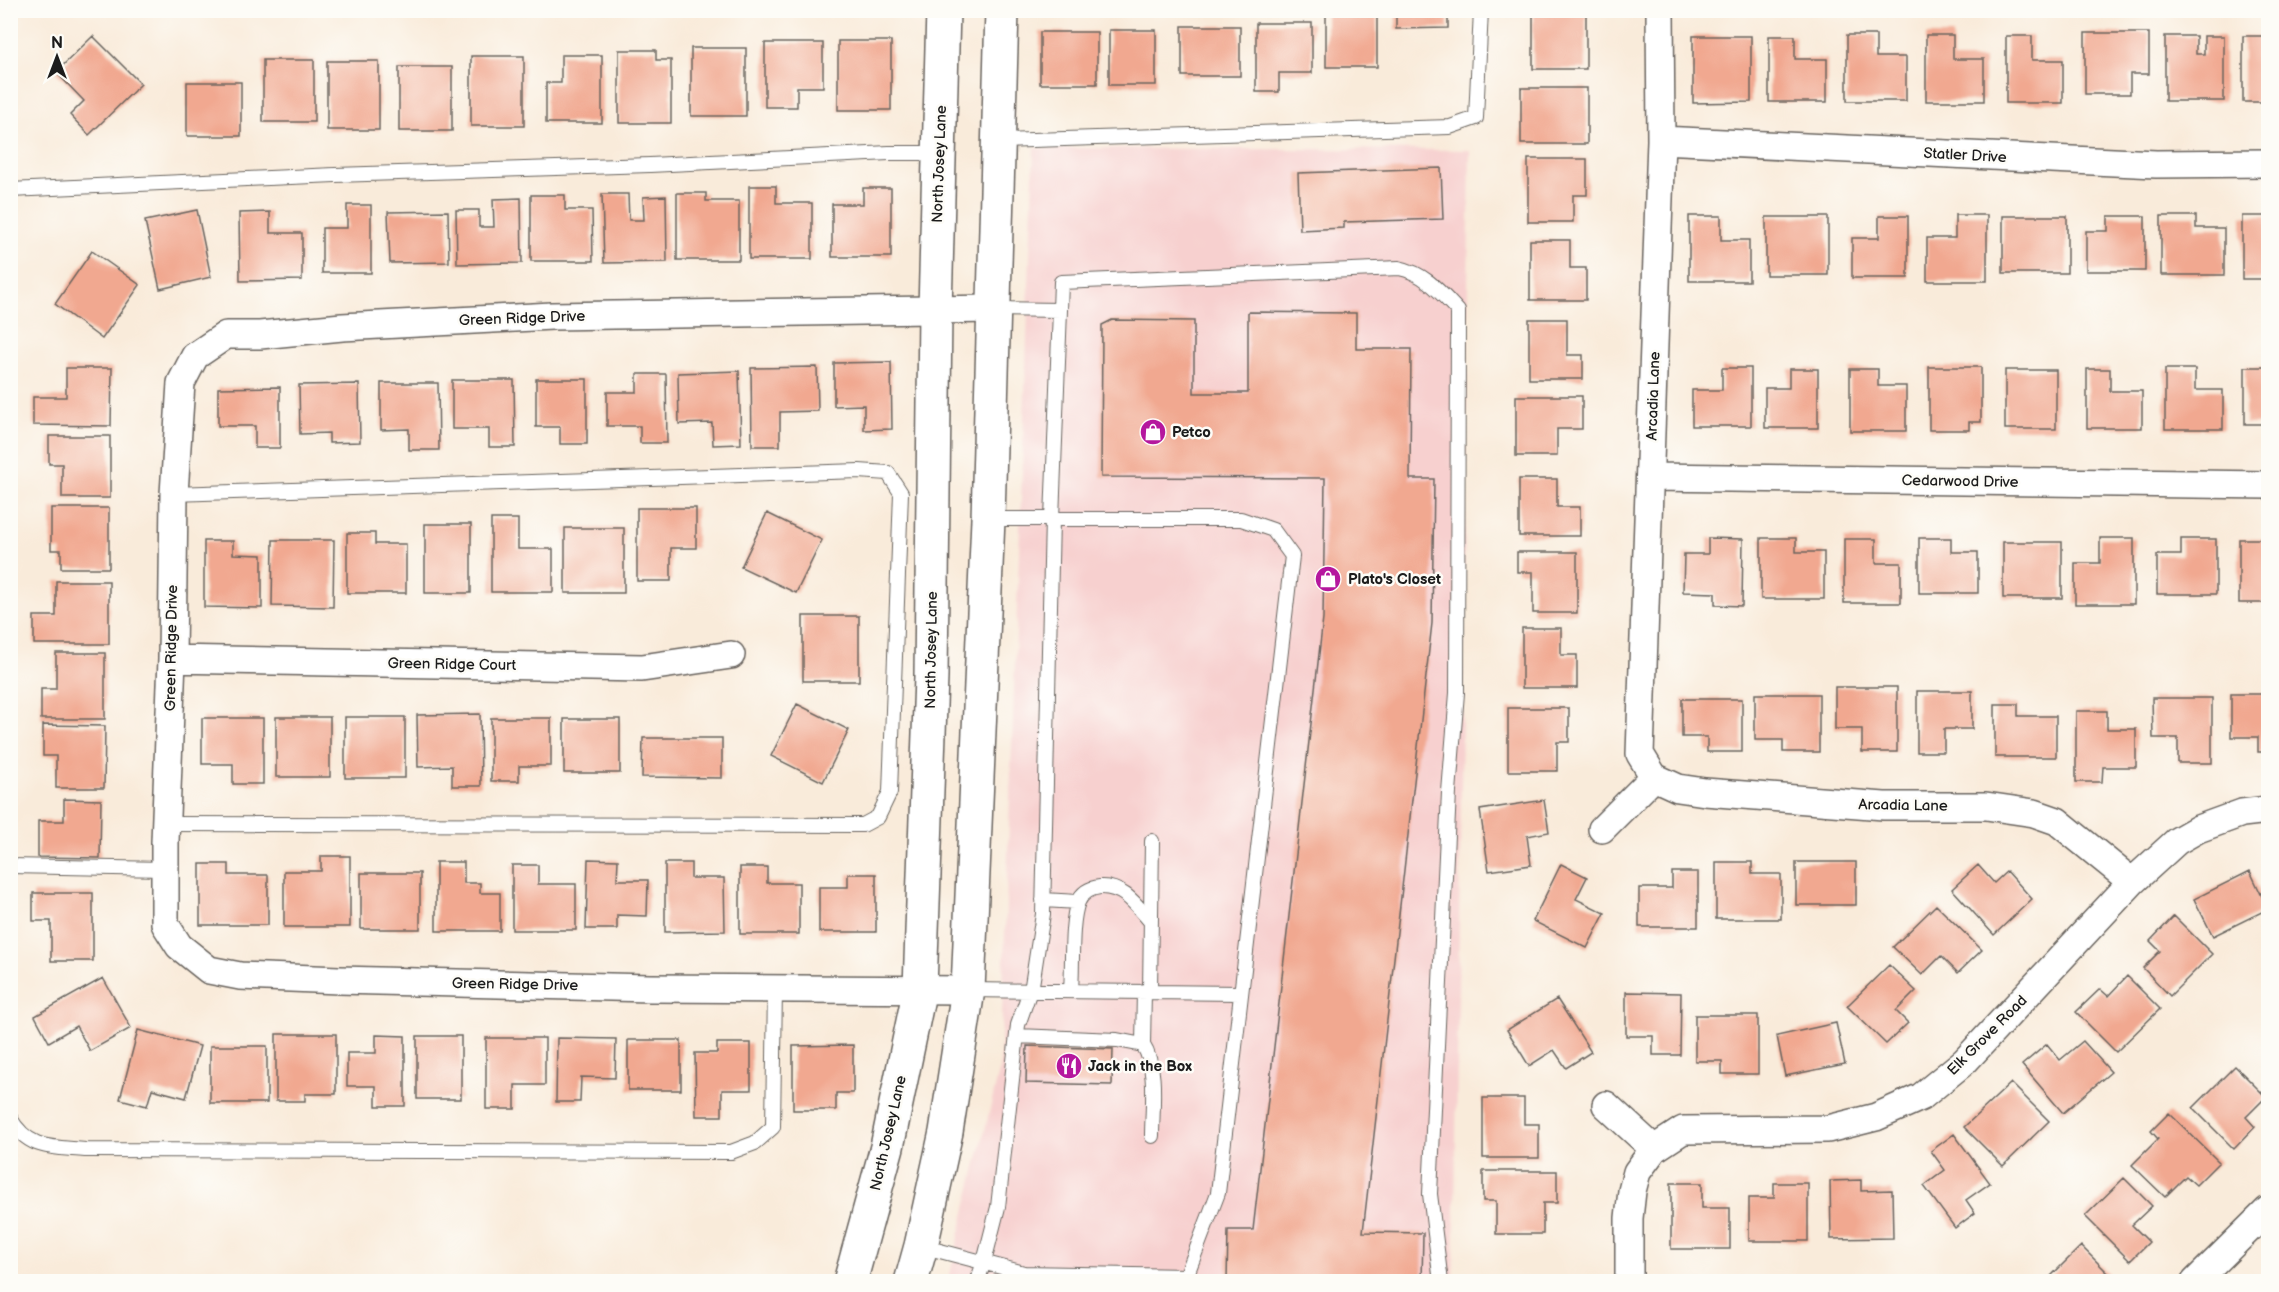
<svg xmlns="http://www.w3.org/2000/svg" width="2279" height="1292" font-family="'Balsamiq Sans',sans-serif">
<style>
.built{fill:#f7d0cf}
.building{fill:#f1a890}
.lines{fill:none;stroke-linecap:round;stroke-linejoin:round}
.lane-casing{stroke:#69645e;stroke-width:16}
.street-casing{stroke:#69645e;stroke-width:30}
.primary-casing{stroke:#69645e;stroke-width:36}
.lane{stroke:#fff;stroke-width:14}
.street{stroke:#fff;stroke-width:27}
.primary{stroke:#fff;stroke-width:33}
.labels{text-anchor:middle;stroke-width:5;stroke-linejoin:round;paint-order:stroke}
.street-label{font-size:15px;fill:#1c1c1c;stroke:#fdfcf7}
.poi-label{font-size:15px;font-weight:bold;fill:#1c1c1c;stroke:#fdfcf7;text-anchor:start}
</style>
<rect width="100%" height="100%" fill="#fdfcf7"/>
<filter id="ink" filterUnits="userSpaceOnUse"><feTurbulence type="fractalNoise" baseFrequency=".0167" numOctaves="2"/><feDisplacementMap in="SourceGraphic" scale="12" xChannelSelector="R" yChannelSelector="G"/><feConvolveMatrix kernelMatrix="1 2 1 2 8 2 1 2 1" color-interpolation-filters="sRGB"/></filter>
<filter id="wash" filterUnits="userSpaceOnUse"><feTurbulence type="fractalNoise" baseFrequency=".008" numOctaves="4" result="noise"/><feDisplacementMap in="SourceGraphic" scale="24" xChannelSelector="R" yChannelSelector="G"/><feGaussianBlur stdDeviation="1.35" result="paint"/><feColorMatrix in="noise" values="0 0 0 0 0 0 0 0 0 0 0 0 0 0 0 0 0 1.4 0 .05"/><feComposite in="paint" operator="in"/></filter>
<g filter="url(#wash)">
<rect width="100%" height="100%" fill="#f9ebda"/>
<path class="built" d="M1034 148 1470 150 1454 1281 948 1282 1000 1068Z"/>
<g id="blocks">
<path class="building" d="M1396 10H1448V28L1396 29Z
M1533 10H1586V69H1533Z
M1326 11H1377V67H1326Z
M1256 23H1312V73H1279V92H1256Z
M1182 26H1240V76H1182Z
M1109 30H1156V85H1109Z
M1040 32H1097V84H1040Z
M2085 33H2149V74H2130V94H2085Z
M1847 35H1876V57H1906V101H1847Z
M1926 35H1953V59H1984V101H1926Z
M93 36 141 84 89 135 70 115 84 101 56 72Z
M1693 36H1751V102L1693 103Z
M1769 36H1795V59H1827V102H1769Z
M2006 36H2032V60H2063V103H2006Z
M2165 36H2196V54H2204V36H2224V101H2165Z
M2243 36H2268V102H2243Z
M838 41H891V110H838Z
M765 43H823V87H797V107H765Z
M691 48H746V116H691Z
M619 50H656V60H671V123H619Z
M561 55H602V123H546V83H561Z
M471 56H524V126H471Z
M263 60H314V122H263Z
M327 61H379V130H327Z
M399 67H452V131H399Z
M187 82H241V136H187Z
M1521 88H1587V144H1521Z
M1528 159H1587V195H1573V222H1528Z
M1441 168 1443 219 1344 222V228L1300 230 1298 173Z
M749 186H776V203H812V259H749Z
M863 188H891V257H832V204H863Z
M677 193H706V201H739V260H677Z
M602 194H628L629 220H644L643 197 666 196 667 262 604 263Z
M531 195H565V210H592L593 261H531Z
M521 198 522 263 457 264 456 210H479V227H494L493 199Z
M347 205H371V273H322V228H347Z
M197 210 211 277 160 289 145 221Z
M448 211 449 262 390 263 388 212Z
M270 212V233H302V280L240 281 239 213Z
M1955 215H1987V281H1927V238H1955Z
M1689 216H1721V240H1749V281H1689Z
M1879 216H1908V278H1852V238H1879Z
M2003 216H2067V273H2003Z
M2108 216H2145V271H2086V231H2108Z
M2161 216H2196V228H2224V275H2161Z
M2242 216H2268V279H2242Z
M1766 217H1828V275H1766Z
M1530 240H1570V268H1586V300H1530Z
M92 251 140 285 102 339 55 304Z
M1248 312 1356 313V349H1411L1410 479H1434L1432 623 1363 1232 1423 1233 1422 1282H1227L1228 1230H1253L1323 619 1325 478 1101 477 1102 325 1112 320 1194 321V393H1248Z
M1529 319H1567V355H1583V379H1529Z
M891 362 892 429 864 430V405L834 406V363Z
M817 367 818 411 780 412V446H752L751 368Z
M1929 367H1981V422H1969V430H1929Z
M2245 367H2268V424H2245Z
M66 368H112L111 426 33 425V397H66Z
M1722 368H1751V426H1692V390H1722Z
M1789 369H1818V428H1765V388H1789Z
M1850 369H1878V386H1906V431H1850Z
M2087 369H2110V391H2142V428H2087Z
M2165 369H2195V390H2223V429H2165Z
M2005 370H2056V429H2005Z
M739 371 741 444 713 445 712 423 679 424 678 373Z
M637 374H666L667 443H640V426H607V392H637Z
M536 379H587V444H560V427H536Z
M452 380H514L515 447H489V429H452Z
M381 383H438L439 450H409V429L381 430Z
M359 384 360 442 329 443V433L300 434 299 385Z
M280 387V448H255V426H218V388Z
M1516 396H1582V429H1557V456H1516Z
M49 436H110V498H62V464H49Z
M1519 479H1557V507H1580V536H1519Z
M51 508H109V568H61V550H51Z
M637 508H696V548H671V581H637Z
M767 513 822 540 796 593 741 567Z
M491 519H518V549H553V592H491Z
M425 524H471V593H425Z
M565 528H624V593H565Z
M347 533H375V544H406V593H347Z
M1708 538 1743 539 1742 606 1715 605V593L1683 592 1684 554H1708Z
M1761 538H1796V552H1824V599H1761Z
M1919 538H1951V552H1978V593H1919Z
M2100 538H2134V604H2075V563H2100Z
M1844 539H1876V563H1901V603H1844Z
M2181 539H2216V594H2157V555H2181Z
M2239 539H2268V603H2239Z
M273 540H334L333 607 272 606Z
M204 541H233V554L262 555V608L204 607Z
M2003 542H2062V598H2003Z
M1517 552H1577V613H1533V572H1517Z
M56 581H109V644H34V616H56Z
M803 616H859V681H803Z
M1522 628H1561V655H1577V688H1522Z
M56 653H105V719H41V689H56Z
M1835 687H1897V752H1862V729H1835Z
M1917 691H1972V729H1944V752H1917Z
M1755 694H1819V752H1783V740H1755Z
M2231 694H2268V752H2258V737H2231Z
M2152 698H2212V763H2178V738H2153Z
M1682 699H1742V752H1707V737H1682Z
M797 704 849 730 823 782 771 756Z
M1995 704H2018V716H2056V757H1995Z
M1508 708H1569V742H1557V771H1508Z
M2076 711H2107V729H2136V767H2103L2102 782H2076Z
M480 714 481 786H452V766L418 767 417 715Z
M276 717H330V777H276Z
M345 717H405V778H345Z
M202 718H263V784H233V764H202Z
M491 718H551V766H519V781H491Z
M564 719H620V773H564Z
M43 725 105 726 104 788H56V756H43Z
M643 738H722V778L642 777Z
M64 799 101 800 100 858 38 857V821H64Z
M1544 800 1549 832 1527 836 1531 865 1489 871 1480 810Z
M321 856H350V927H284V871H321Z
M588 859 618 860 617 880H648L647 916 617 915V929H586Z
M436 862H464V883H480V893H500V931H436Z
M1716 862H1752V874H1781V919H1716Z
M1796 862H1856V905H1796Z
M665 863H691V878H724L725 931 665 932Z
M200 864H229V875H268V925H200Z
M1561 864 1587 877 1576 899 1605 913 1587 948 1533 921Z
M512 865H538V884H576V930H512Z
M1978 865 1994 883 2007 871 2032 899 1994 935 1952 889Z
M740 867H767V883H799V934H740Z
M2250 871 2268 909 2213 936 2194 899Z
M1672 872H1698V927H1639V888H1672Z
M361 873H420V929H361Z
M848 874H876V932H819V887H848Z
M33 893H93V961H51V921H33Z
M1936 905 1982 950 1958 973 1941 956 1922 975 1893 947Z
M2174 916 2212 954 2170 996 2143 968 2160 951 2150 941Z
M1889 965 1916 991 1896 1011 1908 1023 1886 1044 1847 1006Z
M2127 976 2160 1009 2116 1052 2076 1012 2100 989 2108 996Z
M103 978 131 1028 90 1051 76 1026 49 1042 35 1016Z
M1626 992 1681 993 1680 1055H1653V1036H1626Z
M1557 999 1591 1052 1566 1068 1554 1050 1529 1066 1507 1030Z
M1695 1015H1758V1074H1722V1061H1695Z
M1836 1023 1845 1064 1785 1076 1777 1036Z
M138 1030 200 1046 186 1098 152 1089 147 1106 120 1099Z
M276 1034H336V1094H305V1101H276Z
M376 1035 405 1036V1106H376V1086H347V1053H376Z
M417 1036H461V1099H417Z
M486 1038H545V1085H515V1109H486Z
M557 1038 616 1039 615 1078 581 1077 580 1102H556Z
M628 1040H681V1090H628Z
M2083 1041 2111 1072 2063 1113 2022 1065 2047 1044 2060 1060Z
M717 1043H751V1090H722V1116H696L695 1053H717Z
M853 1045V1093H836V1110H793V1046Z
M210 1046H267V1103H210Z
M1027 1046 1113 1049 1112 1085 1026 1083Z
M2235 1066 2266 1097 2246 1117 2255 1127 2234 1149 2193 1108Z
M2011 1083 2049 1121 2003 1166 1964 1127Z
M1483 1098H1524V1124H1539V1158H1483Z
M2169 1113 2219 1162 2196 1185 2186 1176 2165 1197 2132 1165 2158 1139 2151 1131Z
M1954 1134 1990 1183 1966 1200 1975 1213 1955 1228 1924 1186 1945 1170 1931 1151Z
M1483 1171H1557V1203H1543V1234H1496V1201H1483Z
M2124 1178 2152 1206 2132 1225 2149 1242 2130 1261 2085 1216Z
M1861 1180V1191L1892 1190 1893 1238 1831 1239 1830 1181Z
M1671 1183H1702V1208H1730V1249H1671Z
M1774 1183H1808V1241H1749V1198H1774Z
M2081 1246 2111 1276 2105 1282H2045Z"/>
</g>
</g>
<g filter="url(#ink)">
<use href="#blocks" fill-opacity="0" stroke="#69645e" stroke-width="1.5"/>
<g class="lines">
<defs>
<path id="lane" d="M998 141 1450 127 1476 118 1481 10
M10 190 335 175 650 165 889 153H939
M1060 310 1061 282 1399 268C1425 273 1441 293 1458 311L1457 693 1449 792 1430 1194 1441 1282
M988 519H1241L1273 530 1292 556 1218 1193 1184 1282
M166 824 863 825 878 817 890 792 901 493 888 473 859 471 174 494
M10 866 165 869
M1043 900 1078 902
M968 990 1241 993
M1071 990C1073 966 1070 923 1078 902 1082 893 1090 888 1100 887 1124 886 1136 905 1151 922
M1150 991 1152 841
M1017 1036 1117 1040 1143 1045C1158 1068 1152 1109 1152 1136
M1143 1045 1144 991
M10 1118C28 1150 52 1147 85 1150L731 1152 755 1143 773 1127 775 988
M921 1246 1024 1273 1186 1276
M977 1282 984 1262 998 1207 1018 1025 1032 985 1043 914 1052 519 1060 310 993 309"/>
<path id="street" d="M1660 10 1661 140 1640 754 1654 777 1678 788 1705 792 1884 806H1986L2034 813 2057 821 2132 882
M1661 140 2156 164 2268 163
M1651 477 2268 485
M172 659 642 668 731 655
M1602 829 1654 777
M968 990 650 988 339 980 240 976 209 970 179 946 165 924V842L172 659 174 494 181 383 195 356 226 335H260L342 327 552 316 993 309
M1606 1105 1654 1149
M1629 1282V1218L1632 1191 1637 1172 1654 1149 1683 1130 1828 1129 1876 1117 1921 1097 1965 1061 2132 882 2177 841 2198 829 2242 813 2268 810
M2195 1282 2268 1210"/>
<path id="primary" d="M850 1282 887 1147 920 988 931 677 935 310 943 10
M911 1282 921 1246 946 1132 968 990 988 519 1002 10"/>
</defs>
<use href="#lane" class="lane-casing"/>
<use href="#street" class="street-casing"/>
<use href="#primary" class="primary-casing"/>
<use href="#lane" class="lane"/>
<use href="#street" class="street"/>
<use href="#primary" class="primary"/>
</g>
</g>
<defs>
<symbol id="shop-disc" viewBox="-11 -11 22 22"><circle r="9.5" fill="#b5179e" stroke="#fdfcf7"/><path d="M-5-2.5h2.3a2.7 3.5 0 0 1 5.4 0H5L5.5 6h-11ZM-1.5-2.5h3a1.5 2.3 0 0 0-3 0Z" fill="#fff"/></symbol>
<symbol id="restaurant-disc" viewBox="-11 -11 22 22"><circle r="9.5" fill="#b5179e" stroke="#fdfcf7"/><path d="M-5-6h1v4h1v-4h1v4h1v-4h1v5L-1.5 .5V6h-2V.5L-5-1ZM5-6V6H3V1.5H1.5Q1.5-4 5-6Z" fill="#fff"/></symbol>
</defs>
<g fill-rule="evenodd">
<use href="#shop-disc" x="1138" y="417" width="30" height="30"/>
<use href="#shop-disc" x="1313" y="564" width="30" height="30"/>
<use href="#restaurant-disc" x="1054" y="1051" width="30" height="30"/>
</g>
<g class="labels">
<g class="street-label">
<text transform="translate(1965 155) rotate(3)" y="5">Statler Drive</text>
<text transform="translate(939 164) rotate(-88)" y="5">North Josey Lane</text>
<text transform="translate(522 318) rotate(-2)" y="5">Green Ridge Drive</text>
<text transform="translate(1653 396) rotate(-88)" y="5">Arcadia Lane</text>
<text transform="translate(1960 481) rotate(1)" y="5">Cedarwood Drive</text>
<text transform="translate(171 648) rotate(-89)" y="5">Green Ridge Drive</text>
<text transform="translate(931 650) rotate(-89)" y="5">North Josey Lane</text>
<text transform="translate(452 664) rotate(1)" y="5">Green Ridge Court</text>
<text transform="translate(1903 805) rotate(1)" y="5">Arcadia Lane</text>
<text transform="translate(515 984) rotate(1)" y="5">Green Ridge Drive</text>
<text transform="translate(1987 1035) rotate(-45)" y="5">Elk Grove Road</text>
<text transform="translate(888 1133) rotate(-77)" y="5">North Josey Lane</text>
</g>
<g class="poi-label">
<text x="1172" y="437">Petco</text>
<text x="1348" y="584">Plato's Closet</text>
<text x="1088" y="1071">Jack in the Box</text>
</g>
</g>
<rect width="2279" height="1292" fill="none" stroke="#fdfcf7" stroke-width="36"/>
<g transform="translate(57 57)" stroke="#fdfcf7" stroke-width="4.5" paint-order="stroke">
<path d="M0-4.5L10 22L0 15L-10 22Z" fill="#1c1c1c"/>
<text y="-9" font-size="16" font-weight="bold" text-anchor="middle" fill="#1c1c1c">N</text>
</g>
</svg>
